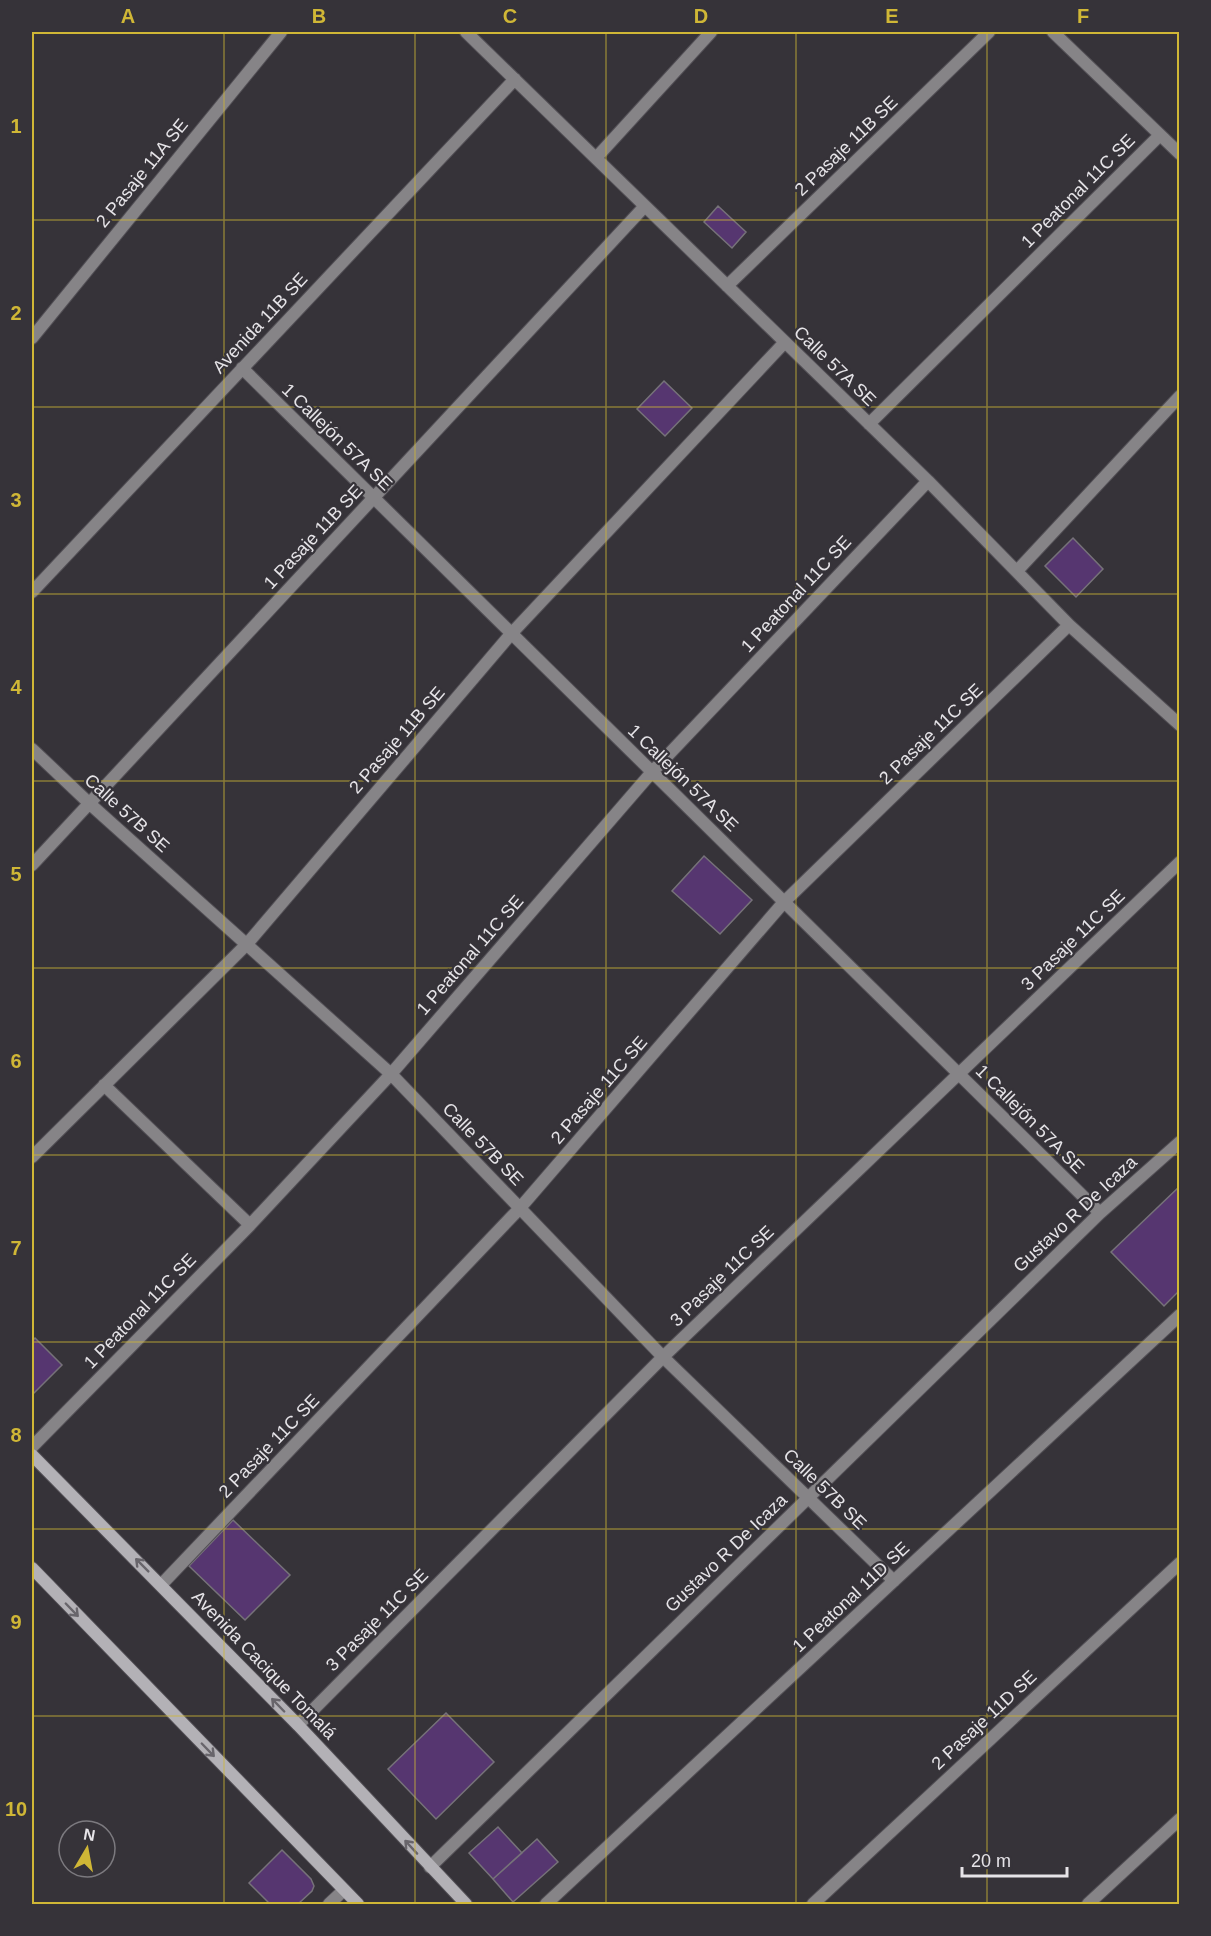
<svg xmlns="http://www.w3.org/2000/svg" width="1211" height="1936" font-family="Helvetica,sans-serif">
<style>
.building{fill:#563670;stroke:#767279;stroke-width:1.5}
.lines{fill:none;stroke-linecap:round;stroke-linejoin:round}
.minor-casing{stroke:#524f55;stroke-width:14}
.secondary-casing{stroke:#524f55;stroke-width:14}
.minor{stroke:#868487;stroke-width:12}
.secondary{stroke:#b3b1b6;stroke-width:12}
.oneway{stroke:#68656b}
.grid{fill:none;stroke:#d0b736;stroke-width:1.5;stroke-opacity:0.55}
.labels{text-anchor:middle;stroke-width:4.5;stroke-linejoin:round;paint-order:stroke}
.street-label{font-size:18px;fill:#e6e4e8;stroke:#363339}
.neatline{fill:none;stroke:#d0b736;stroke-width:2}
.grid-label{font-size:20px;text-anchor:middle;font-weight:bold;fill:#d0b736}
</style>
<rect width="100%" height="100%" fill="#363339"/>
<path class="building" d="M718 206 746 232 732 248 704 222Z
M664 381 692 408 665 436 637 409Z
M1073 538 1103 569 1076 597 1045 566Z
M704 856 752 900 720 934 672 891Z
M1180 1186V1290L1164 1306 1111 1252Z
M35 1338 62 1365 32 1395V1341Z
M233 1520 290 1575 245 1620 189 1566Z
M446 1713 494 1762 436 1819 388 1769Z
M498 1827 522 1853 493 1879 469 1853Z
M537 1839 558 1862 513 1902 493 1879Z
M282 1850 311 1879 314 1886 312 1891 298 1904H270L249 1883Z"/>
<g class="lines">
<defs>
<path id="minor" d="M466 32 928 481 1069 625 1180 725
M1053 32 1180 154
M596 158 711 32
M727 286 989 32
M32 338 281 32
M242 368 1100 1213
M869 424 1160 135
M1017 571 1180 396
M32 592 515 79
M32 749 90 804 391 1074 663 1357 894 1581
M32 865 645 206
M104 1085 250 1225
M32 1157 247 944 511 634 785 342
M32 1447 250 1225 391 1074 652 772 928 481
M161 1585 520 1208 784 902 1069 625
M298 1725 663 1357 1180 862
M430 1867 1100 1213 1180 1142
M329 1904 344 1890
M546 1904 1180 1315
M813 1904 1180 1563
M1088 1904 1180 1819"/>
<path id="secondary" d="M32 1455 298 1725 466 1904
M32 1568 358 1904"/>
</defs>
<use href="#minor" class="minor-casing"/>
<use href="#secondary" class="secondary-casing"/>
<use href="#minor" class="minor"/>
<use href="#secondary" class="secondary"/>
</g>
<defs><path id="oneway-shaft" d="M-6 0H5M1.5-3L5.5 0L1.5 3" fill="none" stroke-width="1.6" stroke-linecap="round" stroke-linejoin="round" transform="scale(1.5)"/></defs>
<g class="oneway">
<use href="#oneway-shaft" transform="translate(142 1565) rotate(-135)"/>
<use href="#oneway-shaft" transform="translate(72 1610) rotate(46)"/>
<use href="#oneway-shaft" transform="translate(278 1705) rotate(-134)"/>
<use href="#oneway-shaft" transform="translate(208 1750) rotate(46)"/>
<use href="#oneway-shaft" transform="translate(411 1847) rotate(-133)"/>
</g>
<path class="grid" d="M224 32V1904M415 32V1904M606 32V1904M796 32V1904M987 32V1904M32 220H1180M32 407H1180M32 594H1180M32 781H1180M32 968H1180M32 1155H1180M32 1342H1180M32 1529H1180M32 1716H1180"/>
<g class="labels">
<g class="street-label">
<text transform="translate(846 146) rotate(-44)" y="6">2 Pasaje 11B SE</text>
<text transform="translate(142 173) rotate(-51)" y="6">2 Pasaje 11A SE</text>
<text transform="translate(1078 191) rotate(-45)" y="6">1 Peatonal 11C SE</text>
<text transform="translate(260 323) rotate(-47)" y="6">Avenida 11B SE</text>
<text transform="translate(835 366) rotate(44)" y="6">Calle 57A SE</text>
<text transform="translate(337 437) rotate(44)" y="6">1 Callejón 57A SE</text>
<text transform="translate(313 537) rotate(-47)" y="6">1 Pasaje 11B SE</text>
<text transform="translate(796 594) rotate(-47)" y="6">1 Peatonal 11C SE</text>
<text transform="translate(931 734) rotate(-44)" y="6">2 Pasaje 11C SE</text>
<text transform="translate(397 740) rotate(-49)" y="6">2 Pasaje 11B SE</text>
<text transform="translate(683 778) rotate(44)" y="6">1 Callejón 57A SE</text>
<text transform="translate(127 813) rotate(42)" y="6">Calle 57B SE</text>
<text transform="translate(1073 940) rotate(-44)" y="6">3 Pasaje 11C SE</text>
<text transform="translate(470 955) rotate(-49)" y="6">1 Peatonal 11C SE</text>
<text transform="translate(599 1090) rotate(-49)" y="6">2 Pasaje 11C SE</text>
<text transform="translate(1030 1119) rotate(45)" y="6">1 Callejón 57A SE</text>
<text transform="translate(483 1144) rotate(46)" y="6">Calle 57B SE</text>
<text transform="translate(1075 1214) rotate(-43)" y="6">Gustavo R De Icaza</text>
<text transform="translate(722 1276) rotate(-44)" y="6">3 Pasaje 11C SE</text>
<text transform="translate(140 1311) rotate(-46)" y="6">1 Peatonal 11C SE</text>
<text transform="translate(269 1446) rotate(-46)" y="6">2 Pasaje 11C SE</text>
<text transform="translate(825 1489) rotate(44)" y="6">Calle 57B SE</text>
<text transform="translate(726 1553) rotate(-44)" y="6">Gustavo R De Icaza</text>
<text transform="translate(851 1597) rotate(-43)" y="6">1 Peatonal 11D SE</text>
<text transform="translate(377 1620) rotate(-45)" y="6">3 Pasaje 11C SE</text>
<text transform="translate(264 1665) rotate(46)" y="6">Avenida Cacique Tomalá</text>
<text transform="translate(984 1720) rotate(-43)" y="6">2 Pasaje 11D SE</text>
</g>
</g>
<rect width="1211" height="1936" fill="none" stroke="#363339" stroke-width="66"/>
<g transform="translate(87 1849) rotate(10)"><circle r="28" fill="#363339" stroke="#7c7a7f" stroke-width="1.5"/>
<path d="M0-4.5L10 22L0 15L-10 22Z" fill="#d0b736"/>
<text y="-9" font-size="16" font-weight="bold" text-anchor="middle" fill="#e6e4e8">N</text>
</g>
<path d="M962 1867v9h105v-9" fill="none" stroke="#e6e4e8" stroke-width="3"/>
<text x="971" y="1867" font-size="18" fill="#e6e4e8" stroke="#363339" stroke-width="4.5" paint-order="stroke">20 m</text>
<rect x="33" y="33" width="1145" height="1870" class="neatline"/>
<g class="grid-label">
<text x="128" y="23">A</text>
<text x="319" y="23">B</text>
<text x="510" y="23">C</text>
<text x="701" y="23">D</text>
<text x="892" y="23">E</text>
<text x="1083" y="23">F</text>
<text x="16" y="133">1</text>
<text x="16" y="320">2</text>
<text x="16" y="507">3</text>
<text x="16" y="694">4</text>
<text x="16" y="881">5</text>
<text x="16" y="1068">6</text>
<text x="16" y="1255">7</text>
<text x="16" y="1442">8</text>
<text x="16" y="1629">9</text>
<text x="16" y="1816">10</text>
</g>
</svg>
